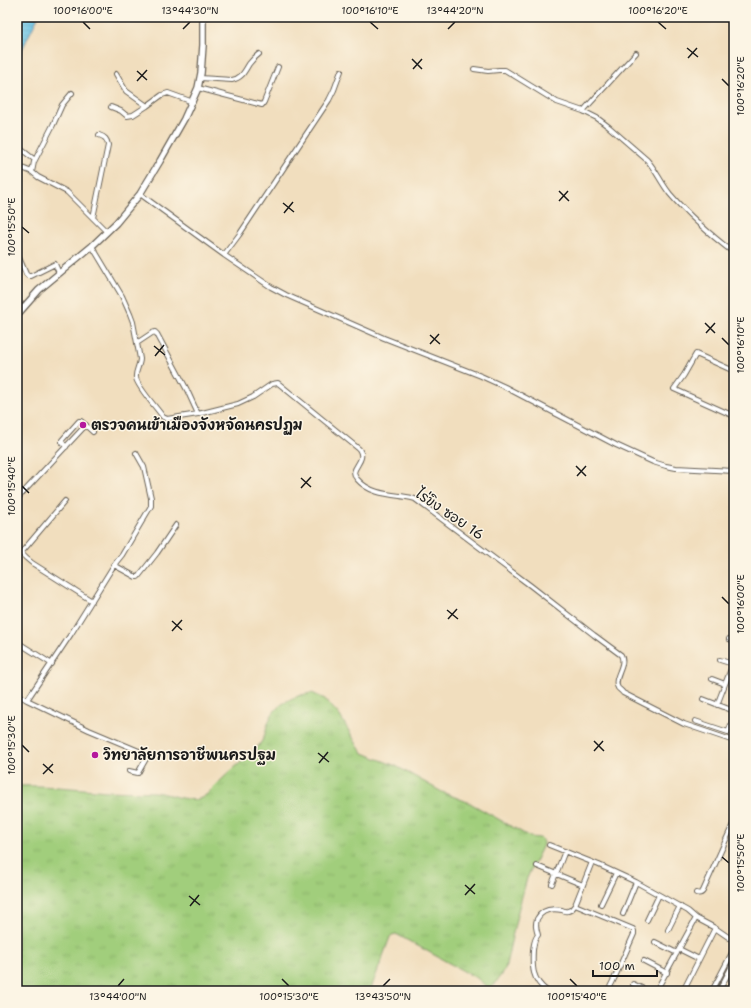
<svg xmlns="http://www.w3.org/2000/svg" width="751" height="1008" font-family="'Shantell Sans','Playpen Sans Thai',sans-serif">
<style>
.grass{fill:url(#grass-tufts);stroke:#5e754c}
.water{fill:url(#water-rules);stroke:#427081}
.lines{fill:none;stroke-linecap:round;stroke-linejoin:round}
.minor-casing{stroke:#676055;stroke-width:6}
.secondary-casing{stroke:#676055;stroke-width:8}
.minor{stroke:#fff;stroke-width:4}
.secondary{stroke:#fff;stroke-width:5.5}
.ticks{fill:none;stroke:#1c1c1c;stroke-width:1.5}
.poi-dot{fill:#b5179e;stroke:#fcf5e5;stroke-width:1.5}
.labels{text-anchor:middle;stroke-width:3;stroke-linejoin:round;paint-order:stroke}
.poi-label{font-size:14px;font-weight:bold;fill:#1c1c1c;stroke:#fcf5e5;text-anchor:start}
.street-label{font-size:14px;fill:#1c1c1c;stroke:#fcf5e5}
.neatline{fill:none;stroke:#1c1c1c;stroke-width:1.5}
.ticks-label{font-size:10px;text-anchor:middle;fill:#1c1c1c}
</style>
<defs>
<pattern id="grass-tufts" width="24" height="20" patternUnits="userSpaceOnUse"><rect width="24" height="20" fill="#a1ce7b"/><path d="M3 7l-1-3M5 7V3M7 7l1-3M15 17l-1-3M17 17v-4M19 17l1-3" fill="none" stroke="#8ab06a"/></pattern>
<pattern id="water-rules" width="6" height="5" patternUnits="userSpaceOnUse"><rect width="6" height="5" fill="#68c3e6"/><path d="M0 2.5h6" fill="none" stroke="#5aa7c5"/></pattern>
</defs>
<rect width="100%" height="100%" fill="#fcf5e5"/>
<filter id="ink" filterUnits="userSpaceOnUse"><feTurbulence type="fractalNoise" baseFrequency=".025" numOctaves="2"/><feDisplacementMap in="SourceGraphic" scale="8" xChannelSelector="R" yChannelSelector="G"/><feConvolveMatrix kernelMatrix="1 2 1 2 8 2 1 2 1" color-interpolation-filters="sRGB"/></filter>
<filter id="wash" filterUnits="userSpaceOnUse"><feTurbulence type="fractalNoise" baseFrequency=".012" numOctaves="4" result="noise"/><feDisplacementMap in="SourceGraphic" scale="16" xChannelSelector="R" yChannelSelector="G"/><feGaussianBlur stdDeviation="0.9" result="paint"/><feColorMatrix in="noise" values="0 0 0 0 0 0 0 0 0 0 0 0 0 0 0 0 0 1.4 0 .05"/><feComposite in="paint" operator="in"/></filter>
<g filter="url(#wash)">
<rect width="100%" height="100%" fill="#f1debe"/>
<path class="grass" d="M312 693 325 699 340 716 359 748 363 753 396 766 442 792 470 803 530 837 540 838 543 841V845L527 878 517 915 505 969 494 985 491 988 487 987 478 979 396 934 392 935 390 937 372 986 369 991H17V786C47 785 78 789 108 791 124 792 139 791 154 792 167 793 188 802 199 799 205 797 209 792 213 788 220 781 226 775 233 769 242 761 253 754 260 744 265 737 266 729 269 721 275 704 295 695 312 693Z"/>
<path class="water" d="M17 17H38L17 60Z"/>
</g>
<g filter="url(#ink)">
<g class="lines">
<defs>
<path id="minor" d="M474 69 488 71 499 70H505L557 102 583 111 597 118 609 127 647 160C656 170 661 183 670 194 688 215 712 236 734 253
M116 74 126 91 147 106 162 95 168 93 193 102
M200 78 232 80C242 78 244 72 249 64 252 60 255 57 259 54
M198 88 262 105 264 102 278 67
M72 93 62 105 53 125 34 162 32 172 38 177 67 192 107 232
M111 107 121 111 127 116 133 115 147 106
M583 111 636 53
M17 146 35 160
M17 166 32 172
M140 194 224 255 271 287 286 295 384 338 481 376 505 387 616 445 653 462 666 466 676 468 734 471
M93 218 108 145C107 139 105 137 99 135
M92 246 122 296 130 314 133 322 140 359C140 365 135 371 136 378 138 388 157 408 163 417L167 419 198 414 238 404 253 397 272 384 278 383 359 449C368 462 347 468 357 479 368 492 384 494 400 496 405 497 410 497 415 499L531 586 594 635 621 655C627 666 612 678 618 688 620 690 622 691 623 693L684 724 734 741
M17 253 26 274 28 276H31L55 264 59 273
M224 255 239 235 329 100 334 90 341 71
M137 343 152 333 155 332 157 334 187 390 198 414
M734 371 696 354 684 375 674 389 734 416
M66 447 62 442V440L79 421H81L93 432
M17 499 86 425
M17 549 26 558 32 563 92 601
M21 553 65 501
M114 565 122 555 151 506V498L144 467 136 453
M729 639 734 641
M17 642 52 664
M17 656 18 657
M720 660 733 664
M712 679 725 684
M17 694 27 700 89 730 139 751 147 756V757L138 773 129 771
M703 699 734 711
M27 700 71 634 114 565 136 577H138L157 553 176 525
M717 705 734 661
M695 721 728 732 734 718
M549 845 599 865 636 882 688 911 696 918 715 928 734 941
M537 866 583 885
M552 884 565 851
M696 893C699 894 701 894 703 891L734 822
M601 904 616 873
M575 905 633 929 634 931V934L614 979 608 991
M623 914 636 882
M647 920 659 895
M668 930 680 906
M655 942 677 953
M679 949 699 959
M644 961 667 973
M633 984 648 991
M547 991C532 980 532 967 533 950 534 944 534 939 538 935 536 929 535 925 537 919 542 909 552 908 562 910 565 911 565 912 568 911 572 910 573 908 575 905L592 862
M656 991 696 918
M683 991 715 928
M712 991 734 949
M719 991 734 962"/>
<path id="secondary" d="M17 315 39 290 92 246 116 223 140 194 160 161 184 119 198 88 201 73 203 45V17"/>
</defs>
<use href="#minor" class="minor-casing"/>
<use href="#secondary" class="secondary-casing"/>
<use href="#minor" class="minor"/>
<use href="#secondary" class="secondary"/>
</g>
</g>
<path class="ticks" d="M83 22 90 29M370 22 378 29M658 22 666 29M183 29 190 22M448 29 455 22M687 48 698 57M688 58 697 48M412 59 422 69M413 69 422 59M137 71 147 80M722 79 729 86M137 81 147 70M559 191 569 201M559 201 568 191M283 203 294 212M284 213 293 202M22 227 29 233M705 323 715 333M706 333 715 323M430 335 440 344M722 338 729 345M430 344 439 334M154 346 165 355M155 356 164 345M576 466 586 476M577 476 586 466M301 478 311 487M22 486 29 493M301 488 311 477M722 597 729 604M447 610 458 619M448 619 457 609M172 621 182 630M172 631 182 620M594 741 604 751M22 745 29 752M594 751 603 741M318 753 329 762M319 763 328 752M43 764 53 773M43 774 53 764M722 857 729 863M465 885 475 894M465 895 475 884M189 896 200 905M190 906 199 895M282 979 289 986M570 979 577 986M118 986 124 979M383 986 390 979"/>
<g class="poi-dot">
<circle cx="83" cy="425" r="4"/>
<circle cx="95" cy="755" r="4"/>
</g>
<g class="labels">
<g class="poi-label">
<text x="91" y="430">ตรวจคนเข้าเมืองจังหจัดนครปฏม</text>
<text x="103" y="760">วิทยาลัยการอาชีพนครปฐม</text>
</g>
<g class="street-label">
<text transform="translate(450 514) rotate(34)" y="5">ไร่ขิง ซอย 16</text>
</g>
</g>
<rect width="751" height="1008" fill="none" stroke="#fcf5e5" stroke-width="44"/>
<path d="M593 970v6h64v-6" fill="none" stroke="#1c1c1c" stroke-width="2"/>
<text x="599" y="970" font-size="12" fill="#1c1c1c" stroke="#fcf5e5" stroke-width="3" paint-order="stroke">100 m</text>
<rect x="22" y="22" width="707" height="964" class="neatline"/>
<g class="ticks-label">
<text x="83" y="14">100°16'00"E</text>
<text x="190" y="14">13°44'30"N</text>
<text x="370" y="14">100°16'10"E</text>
<text x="455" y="14">13°44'20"N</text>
<text x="658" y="14">100°16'20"E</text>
<text transform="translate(740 86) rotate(-90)" y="4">100°16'20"E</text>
<text transform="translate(11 227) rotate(-90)" y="4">100°15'50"E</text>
<text transform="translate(740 345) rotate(-90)" y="4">100°16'10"E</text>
<text transform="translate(11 486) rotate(-90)" y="4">100°15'40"E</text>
<text transform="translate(740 604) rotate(-90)" y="4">100°16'00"E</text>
<text transform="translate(11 745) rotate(-90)" y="4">100°15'30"E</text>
<text transform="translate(740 863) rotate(-90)" y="4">100°15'50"E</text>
<text x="118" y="1000">13°44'00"N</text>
<text x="289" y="1000">100°15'30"E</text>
<text x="383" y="1000">13°43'50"N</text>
<text x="577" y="1000">100°15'40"E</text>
</g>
</svg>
